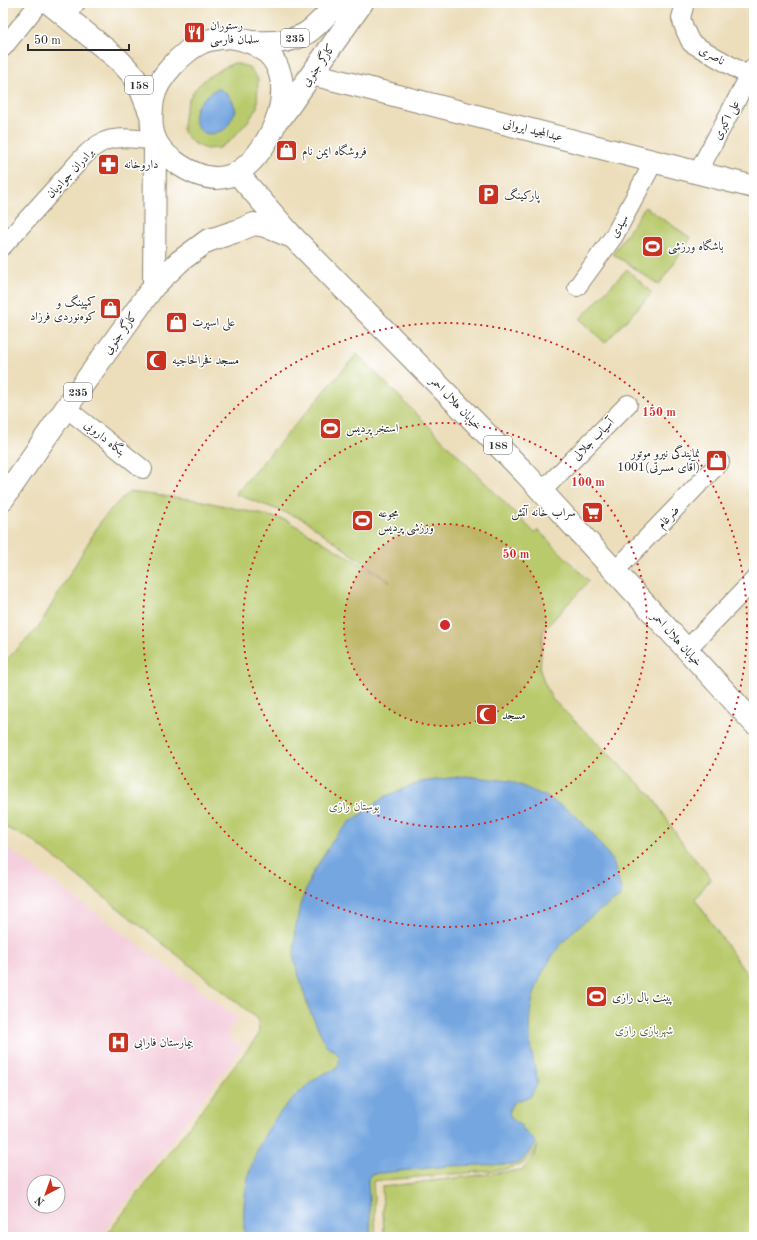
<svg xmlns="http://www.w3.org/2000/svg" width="757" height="1240" font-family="'Old Standard TT',Amiri,serif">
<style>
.built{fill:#f4cfdd;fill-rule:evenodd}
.green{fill:#b9ca6d;stroke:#727a4c}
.water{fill:#75a6e0;stroke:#506886}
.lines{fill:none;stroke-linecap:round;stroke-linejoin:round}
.minor-casing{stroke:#8c8473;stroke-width:20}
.major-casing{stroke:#8c8473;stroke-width:24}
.minor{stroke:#fff;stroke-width:18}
.major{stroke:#fff;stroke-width:22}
.ring{fill:none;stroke:#d62828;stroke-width:2;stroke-dasharray:2 4}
.labels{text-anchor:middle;stroke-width:3;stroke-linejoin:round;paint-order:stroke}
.shield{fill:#fff;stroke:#6b6b6b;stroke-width:1}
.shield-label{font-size:11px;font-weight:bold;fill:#2b2b2b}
.poi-label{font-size:12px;fill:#2b2b2b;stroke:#fff;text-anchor:start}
.street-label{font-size:12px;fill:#2b2b2b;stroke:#fff}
.park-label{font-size:12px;fill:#565b3f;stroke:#fff}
.centre{fill:#d62828;stroke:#fff;stroke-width:2}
.ring-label{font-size:12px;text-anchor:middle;font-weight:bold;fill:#d62828;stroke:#fff;stroke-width:3;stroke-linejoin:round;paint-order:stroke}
</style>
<rect width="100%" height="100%" fill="#fff"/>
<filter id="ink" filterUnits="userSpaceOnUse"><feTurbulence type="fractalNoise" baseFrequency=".025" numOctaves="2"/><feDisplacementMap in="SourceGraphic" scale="8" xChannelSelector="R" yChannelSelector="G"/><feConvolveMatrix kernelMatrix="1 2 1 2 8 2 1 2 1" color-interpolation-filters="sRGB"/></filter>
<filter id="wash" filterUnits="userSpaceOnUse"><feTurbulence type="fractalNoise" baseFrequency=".012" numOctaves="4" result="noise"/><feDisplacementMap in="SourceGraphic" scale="16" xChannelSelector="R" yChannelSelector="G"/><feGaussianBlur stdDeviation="0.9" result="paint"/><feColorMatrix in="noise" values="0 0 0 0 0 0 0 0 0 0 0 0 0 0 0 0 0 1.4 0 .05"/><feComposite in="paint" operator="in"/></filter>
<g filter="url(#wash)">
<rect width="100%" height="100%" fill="#ecdebb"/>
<path class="built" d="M3 847 10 850 238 1018 228 1031 229 1036 242 1047 100 1237H3ZM34 1182H58V1206H34Z"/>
<path class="green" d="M234 63 249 67 258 79 257 107 250 119 230 141 219 148 206 149 193 143 183 132C183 93 200 78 234 63Z
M645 207 691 238 659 285 613 254Z
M627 269 652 293 605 343 580 319Z
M357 354 535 533 538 530 589 581 543 631 540 670 544 682 552 699 652 796 684 846 711 878 695 899 754 985V1237H384L382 1187 521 1170C530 1163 536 1156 538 1145L532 1156 523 1164 501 1170 373 1181 376 1237H105L259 1034 258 1019 32 840 3 826V663L38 628 101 521 112 508 129 492 198 500 286 520 390 582 303 519 235 494Z"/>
<path class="water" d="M217 88C230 94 232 98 236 111 232 116 229 126 224 130 222 131 220 131 218 132 199 140 189 120 198 105 203 98 211 93 217 88Z
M465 776 510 781 545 796 574 814 592 833 613 861 621 890V896C602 909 582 921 566 939 542 965 526 1002 530 1038 531 1053 535 1068 538 1083L530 1097C524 1099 515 1100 512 1105 505 1114 513 1122 521 1125 524 1133 533 1136 536 1144L522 1161 515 1164 448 1166 371 1174 368 1179 371 1237H245C238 1181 259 1126 303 1089 310 1083 317 1077 325 1073 330 1071 336 1070 338 1065 343 1055 334 1050 327 1047L308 1007 294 959 295 931 300 905 311 876 335 837 350 822 386 796 421 782Z"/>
</g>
<g filter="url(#ink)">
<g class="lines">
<defs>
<path id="minor" d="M685 3 681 18 685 30 691 43 749 76
M63 14 76 3
M3 48 39 3
M698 172 754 67
M3 246 83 157C89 151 95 145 103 142 118 135 139 140 155 140
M577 287 614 236 654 161
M66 408 143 469
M542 491 628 404
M615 571 720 462
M687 649 754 580"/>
<path id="major" d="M49 3 119 60 133 75 139 85 151 115
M230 37C294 46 292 104 262 148 253 161 241 174 225 177 206 181 189 172 174 161 151 145 149 126 153 100 156 79 184 50 203 42 211 39 221 38 230 37Z
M252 42C269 43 289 43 305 34 314 29 330 12 336 3
M312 74 754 187
M282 116 362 3
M237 173 293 237 525 473 754 723
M154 286 155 140
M3 499 66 408 154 286 180 261 207 241 237 231 254 224 265 226 290 236"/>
</defs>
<use href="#minor" class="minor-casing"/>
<use href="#major" class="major-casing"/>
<use href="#minor" class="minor"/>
<use href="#major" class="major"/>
</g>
</g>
<circle cx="445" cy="625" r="101" fill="#d62828" fill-opacity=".12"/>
<g class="ring">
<circle cx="445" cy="625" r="101"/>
<circle cx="445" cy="625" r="202"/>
<circle cx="445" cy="625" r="302"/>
</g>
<defs>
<symbol id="restaurant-square" viewBox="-11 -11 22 22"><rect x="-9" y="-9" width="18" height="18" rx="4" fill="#c8321e" stroke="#fff"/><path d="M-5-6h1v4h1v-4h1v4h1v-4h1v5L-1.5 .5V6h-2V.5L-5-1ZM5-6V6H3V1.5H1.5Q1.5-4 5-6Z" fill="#fff"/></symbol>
<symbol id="shop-square" viewBox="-11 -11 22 22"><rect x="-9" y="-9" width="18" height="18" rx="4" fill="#c8321e" stroke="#fff"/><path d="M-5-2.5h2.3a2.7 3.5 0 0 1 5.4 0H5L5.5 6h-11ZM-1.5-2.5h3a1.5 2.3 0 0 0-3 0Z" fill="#fff"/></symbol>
<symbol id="pharmacy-square" viewBox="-11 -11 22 22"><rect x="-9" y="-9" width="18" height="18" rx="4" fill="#c8321e" stroke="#fff"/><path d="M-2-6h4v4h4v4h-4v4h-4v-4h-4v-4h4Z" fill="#fff"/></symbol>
<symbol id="parking-square" viewBox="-11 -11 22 22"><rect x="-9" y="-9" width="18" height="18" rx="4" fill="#c8321e" stroke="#fff"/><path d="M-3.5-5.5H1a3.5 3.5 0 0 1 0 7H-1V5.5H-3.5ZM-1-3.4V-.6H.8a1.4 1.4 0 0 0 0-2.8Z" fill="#fff"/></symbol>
<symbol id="stadium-square" viewBox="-11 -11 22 22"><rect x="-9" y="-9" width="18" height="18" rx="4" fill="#c8321e" stroke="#fff"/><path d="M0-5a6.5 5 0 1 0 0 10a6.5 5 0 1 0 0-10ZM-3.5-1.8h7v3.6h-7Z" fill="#fff"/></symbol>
<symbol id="mosque-square" viewBox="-11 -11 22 22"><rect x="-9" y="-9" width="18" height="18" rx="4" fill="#c8321e" stroke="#fff"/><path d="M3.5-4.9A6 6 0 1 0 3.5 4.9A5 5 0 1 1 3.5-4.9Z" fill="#fff"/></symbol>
<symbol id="supermarket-square" viewBox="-11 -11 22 22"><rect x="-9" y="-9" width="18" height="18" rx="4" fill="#c8321e" stroke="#fff"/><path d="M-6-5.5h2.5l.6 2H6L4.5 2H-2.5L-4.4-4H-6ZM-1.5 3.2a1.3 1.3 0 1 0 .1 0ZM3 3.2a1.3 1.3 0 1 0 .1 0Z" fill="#fff"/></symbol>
<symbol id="hospital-square" viewBox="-11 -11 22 22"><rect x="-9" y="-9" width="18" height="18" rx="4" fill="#c8321e" stroke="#fff"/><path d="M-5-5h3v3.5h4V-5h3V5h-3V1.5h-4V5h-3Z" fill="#fff"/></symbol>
</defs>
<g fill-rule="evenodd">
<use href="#restaurant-square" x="182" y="20" width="25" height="25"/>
<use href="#shop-square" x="274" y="138" width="25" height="25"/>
<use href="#pharmacy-square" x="96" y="152" width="25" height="25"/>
<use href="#parking-square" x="476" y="182" width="25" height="25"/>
<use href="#stadium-square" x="640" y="234" width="25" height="25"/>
<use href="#shop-square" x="98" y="296" width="25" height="25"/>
<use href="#shop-square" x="164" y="310" width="25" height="25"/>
<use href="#mosque-square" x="144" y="348" width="25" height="25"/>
<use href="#stadium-square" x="318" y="416" width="25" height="25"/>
<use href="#shop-square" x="704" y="448" width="25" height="25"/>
<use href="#supermarket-square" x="580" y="500" width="25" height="25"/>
<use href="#stadium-square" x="350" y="508" width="25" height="25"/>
<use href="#mosque-square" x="474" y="702" width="25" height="25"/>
<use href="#stadium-square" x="584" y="984" width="25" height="25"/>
<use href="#hospital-square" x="106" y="1030" width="25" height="25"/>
</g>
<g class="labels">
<g class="shield">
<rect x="281" y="29" width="28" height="18" rx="3"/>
<rect x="125" y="76" width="28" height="18" rx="3"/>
<rect x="64" y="383" width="28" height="18" rx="3"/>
<rect x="484" y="436" width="28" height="18" rx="3"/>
</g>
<g class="shield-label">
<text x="295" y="42">235</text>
<text x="139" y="89">158</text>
<text x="78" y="396">235</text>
<text x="498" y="449">188</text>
</g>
<g class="poi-label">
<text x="210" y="29">رستوران<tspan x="210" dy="14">سلمان فارسی</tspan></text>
<text x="302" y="155">فروشگاه ایمن نام</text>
<text x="124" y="168">داروخانه</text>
<text x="504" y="199">پارکینگ</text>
<text x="668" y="250">باشگاه ورزشی</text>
<text x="96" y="306" text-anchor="end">کمپینگ و<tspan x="96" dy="14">کوه‌نوردی فرزاد</tspan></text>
<text x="192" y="326">علی اسپرت</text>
<text x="172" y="364">مسجد فخرالحاجیه</text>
<text x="346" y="432">استخر پردیس</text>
<text x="700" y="457" text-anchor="end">نمایندگی نیرو موتور<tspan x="700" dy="14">1001(آقای مسرتی)</tspan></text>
<text x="576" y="516" text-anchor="end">سراب خانه آتش</text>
<text x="378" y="517">مجوعه<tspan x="378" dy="14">ورزشی پردیس</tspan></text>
<text x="502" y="719">مسجد</text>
<text x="612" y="1001">پینت بال رازی</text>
<text x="134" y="1046">بیمارستان فارابی</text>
</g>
<g class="street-label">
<text transform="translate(712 55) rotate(29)" y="4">ناصری</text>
<text transform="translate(318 65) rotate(-55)" y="4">کارگر جنوبی</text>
<text transform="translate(726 120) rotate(-62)" y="4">علی اکبری</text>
<text transform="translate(533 130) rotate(14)" y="4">عبدالمجید ایروانی</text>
<text transform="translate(70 173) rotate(-47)" y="4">برادران جوادیان</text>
<text transform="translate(619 226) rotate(-59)" y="4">سیدی</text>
<text transform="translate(120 333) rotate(-54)" y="4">کارگر جنوبی</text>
<text transform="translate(456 403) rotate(46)" y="4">خیابان هلال احمر</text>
<text transform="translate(105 438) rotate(39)" y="4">بنگاه داروبی</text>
<text transform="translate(593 439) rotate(-45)" y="4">آسیاب جلالی</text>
<text transform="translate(668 517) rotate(-46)" y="4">ضرغام</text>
<text transform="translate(677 639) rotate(48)" y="4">خیابان هلال احمر</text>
</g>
<g class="park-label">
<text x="354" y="810">بوستان رازی</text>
<text x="644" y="1034">شهربازی رازی</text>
</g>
</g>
<circle cx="445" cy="625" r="6" class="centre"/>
<g class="ring-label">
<text x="659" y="416">150 m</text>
<text x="588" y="486">100 m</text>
<text x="516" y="558">50 m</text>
</g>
<rect width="757" height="1240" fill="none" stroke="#fff" stroke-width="16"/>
<g transform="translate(46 1194) rotate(221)"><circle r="19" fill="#ffffff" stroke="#aaaaaa"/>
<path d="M0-3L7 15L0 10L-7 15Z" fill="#c8321e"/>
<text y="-6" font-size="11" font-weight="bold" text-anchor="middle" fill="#2b2b2b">N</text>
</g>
<path d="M28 44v6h101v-6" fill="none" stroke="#2b2b2b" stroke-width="2"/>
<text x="34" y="44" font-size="12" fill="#2b2b2b" stroke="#ffffff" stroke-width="3" paint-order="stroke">50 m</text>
</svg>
